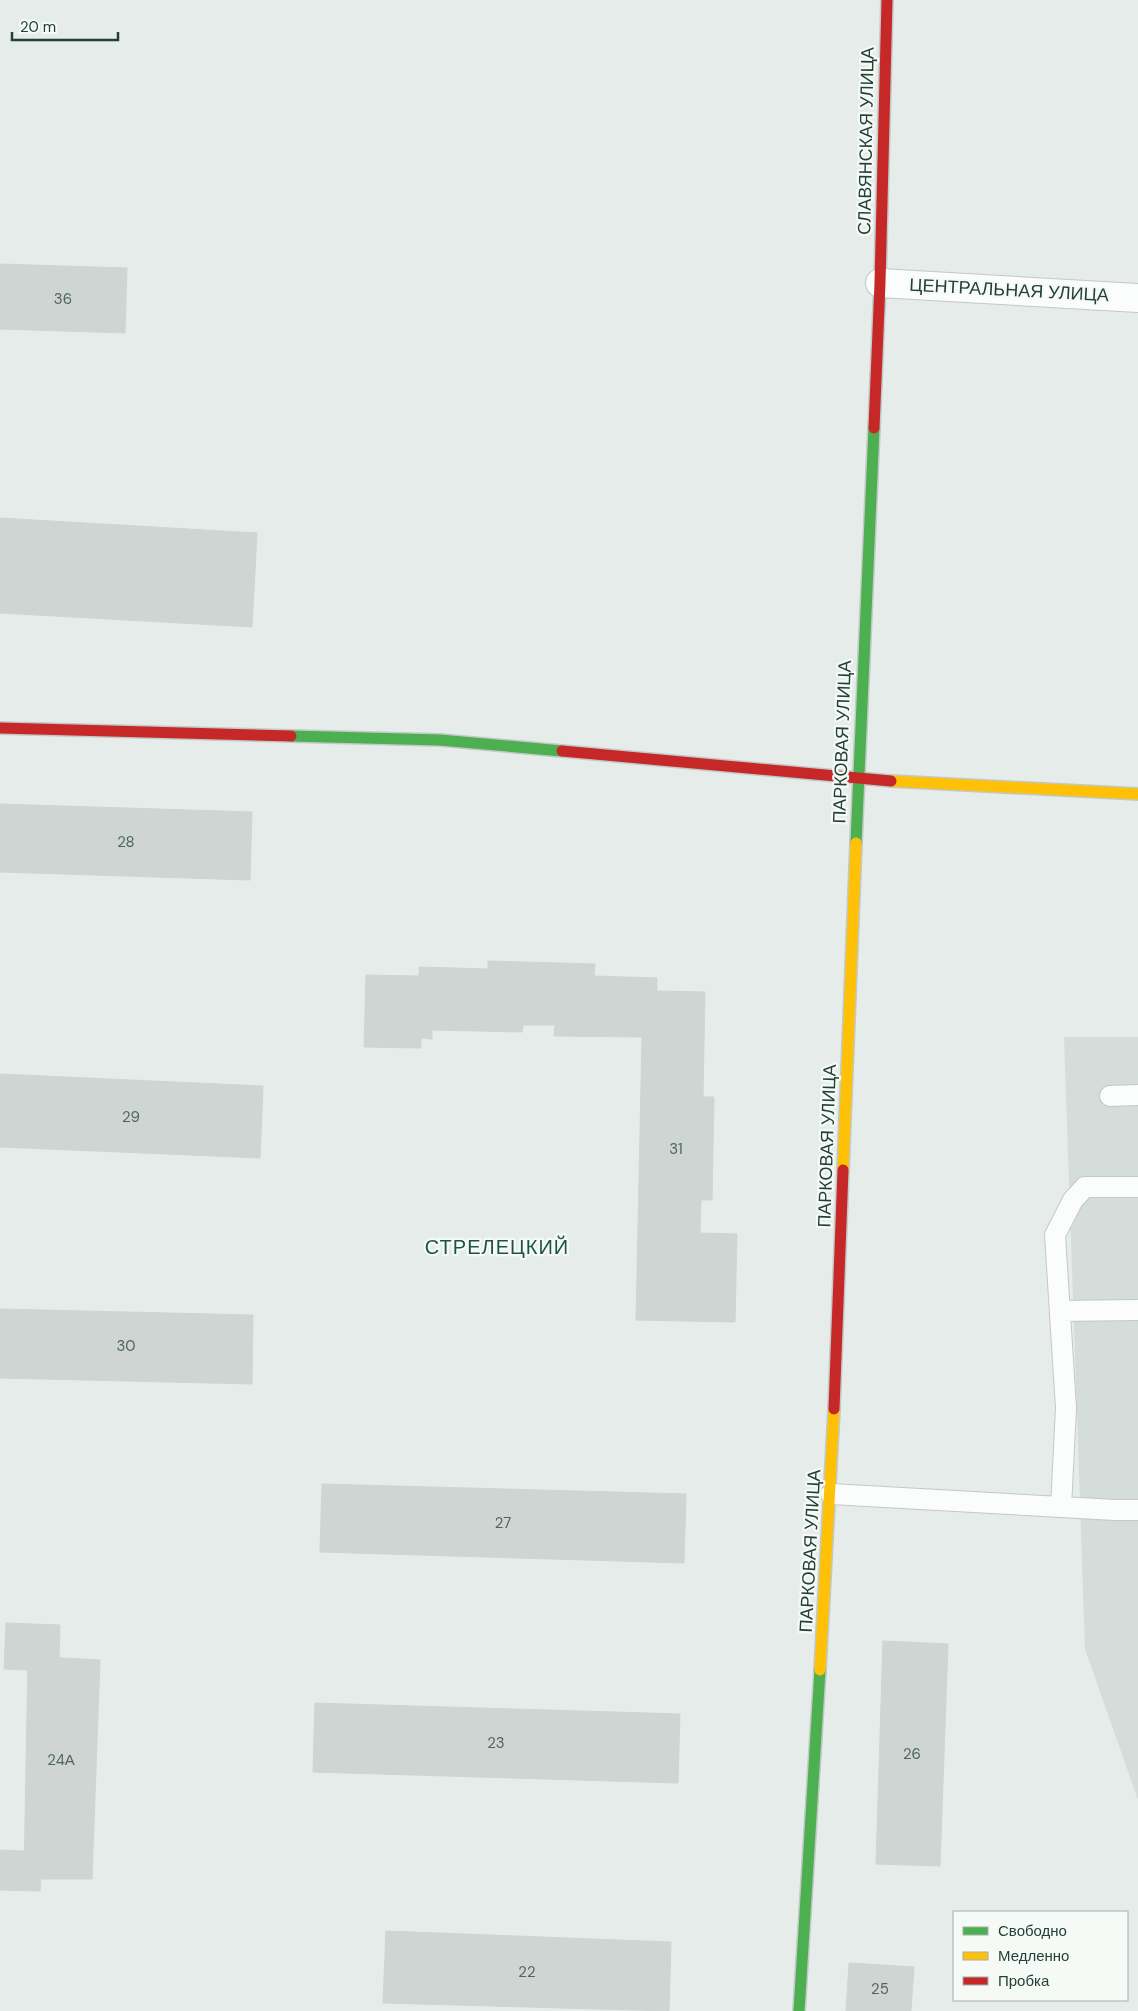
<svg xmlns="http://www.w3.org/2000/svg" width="1138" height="2011" font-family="'DM Sans',sans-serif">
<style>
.built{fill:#d4ddd9}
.building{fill:#ced5d2;stroke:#cfd5d2}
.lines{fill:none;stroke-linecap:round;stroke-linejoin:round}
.lane-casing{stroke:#c3c9c6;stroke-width:22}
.street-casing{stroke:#c3c9c6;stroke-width:30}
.fast-casing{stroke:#c2c9c6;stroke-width:14}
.slow-casing{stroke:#c2c9c6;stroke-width:14}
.jam-casing{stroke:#c2c9c6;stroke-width:14}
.lane{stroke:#fbfcfc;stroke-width:20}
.street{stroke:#fbfcfc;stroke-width:28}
.fast{stroke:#4caf50;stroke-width:11}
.slow{stroke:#ffc107;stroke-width:11}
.jam{stroke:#c62828;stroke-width:11}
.labels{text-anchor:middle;stroke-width:4.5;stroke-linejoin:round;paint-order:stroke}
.number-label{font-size:15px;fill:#4f665e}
.street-label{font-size:18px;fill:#234036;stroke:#f5faf7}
.quarter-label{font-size:20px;letter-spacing:1px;fill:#1e5342;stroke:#f5faf7}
</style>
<rect width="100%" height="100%" fill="#e6ece9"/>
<path class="built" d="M1064 1037H1138V1800L1085 1649Z"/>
<path class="building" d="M0 264 127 268 125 333 0 329Z
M0 518 257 533 252 627 0 613Z
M0 804 252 812 250 880 0 872Z
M488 961 595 964 594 976 657 978V991L705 992 703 1097H714L712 1200H701L700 1233 737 1234 735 1322 636 1320 642 1037 554 1036 555 1025H523L522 1032 432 1030V1039L421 1038V1048L364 1047 366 975 419 976V967L488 969Z
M0 1074 263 1086 260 1158 0 1147Z
M0 1309 253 1315 252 1384 0 1378Z
M322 1484 686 1494 684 1563 320 1552Z
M6 1623 60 1625 59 1658 28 1656 27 1670 4 1669Z
M883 1641 948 1644 940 1866 876 1864Z
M28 1656 100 1660 92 1879H24Z
M315 1703 680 1714 678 1783 313 1772Z
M0 1850 24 1851V1879H41L40 1891 0 1890Z
M386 1931 671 1942 669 2011 383 2003Z
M849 1963 914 1967 911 2011H846Z"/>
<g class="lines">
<defs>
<path id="lane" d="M1110 1096 1138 1095
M1060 1311 1138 1310
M831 1494 1115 1510H1138
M1061 1507 1066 1408 1055 1235 1073 1200 1085 1187H1138"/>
<path id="street" d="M880 283 1138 298"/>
<path id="fast" d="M291 736 440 740 562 751
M856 843 874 428
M799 2011 820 1670"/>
<path id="slow" d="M891 781 1138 794
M843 1170 856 843
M820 1670 834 1409"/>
<path id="jam" d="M874 428 880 283 887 0
M0 728 291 736
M562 751 891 781
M834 1409 843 1170"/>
</defs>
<use href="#lane" class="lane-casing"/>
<use href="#street" class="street-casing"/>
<use href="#fast" class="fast-casing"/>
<use href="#slow" class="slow-casing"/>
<use href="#jam" class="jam-casing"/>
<use href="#lane" class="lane"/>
<use href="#street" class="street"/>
<use href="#fast" class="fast"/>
<use href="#slow" class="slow"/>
<use href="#jam" class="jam"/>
</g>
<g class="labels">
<g class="number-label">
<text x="63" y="304">36</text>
<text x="126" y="847">28</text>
<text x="131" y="1122">29</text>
<text x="676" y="1154">31</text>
<text x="126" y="1351">30</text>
<text x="503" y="1528">27</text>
<text x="496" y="1748">23</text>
<text x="912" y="1759">26</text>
<text x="61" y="1765">24А</text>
<text x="527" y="1977">22</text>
<text x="880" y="1994">25</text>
</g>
<g class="street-label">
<text transform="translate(866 141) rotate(-89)" y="6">СЛАВЯНСКАЯ УЛИЦА</text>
<text transform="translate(1009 290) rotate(3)" y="6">ЦЕНТРАЛЬНАЯ УЛИЦА</text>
<text transform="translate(842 742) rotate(-88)" y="6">ПАРКОВАЯ УЛИЦА</text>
<text transform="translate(827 1146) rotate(-88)" y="6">ПАРКОВАЯ УЛИЦА</text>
<text transform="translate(810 1551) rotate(-87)" y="6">ПАРКОВАЯ УЛИЦА</text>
</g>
<g class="quarter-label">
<text x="497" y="1254">СТРЕЛЕЦКИЙ</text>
</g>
</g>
<rect x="953" y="1911" width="175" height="90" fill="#f5faf7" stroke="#a1b0aa"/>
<rect x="963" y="1927" width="25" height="8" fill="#4caf50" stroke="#a1b0aa"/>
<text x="998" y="1936" font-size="15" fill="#234036">Свободно</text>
<rect x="963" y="1952" width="25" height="8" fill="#ffc107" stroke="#a1b0aa"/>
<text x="998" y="1961" font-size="15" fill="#234036">Медленно</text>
<rect x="963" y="1977" width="25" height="8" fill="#c62828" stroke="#a1b0aa"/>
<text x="998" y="1986" font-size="15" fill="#234036">Пробка</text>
<path d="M12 32v8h106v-8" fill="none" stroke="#234036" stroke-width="2.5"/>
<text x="20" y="32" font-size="15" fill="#234036" stroke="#f5faf7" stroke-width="4" paint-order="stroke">20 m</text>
</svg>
